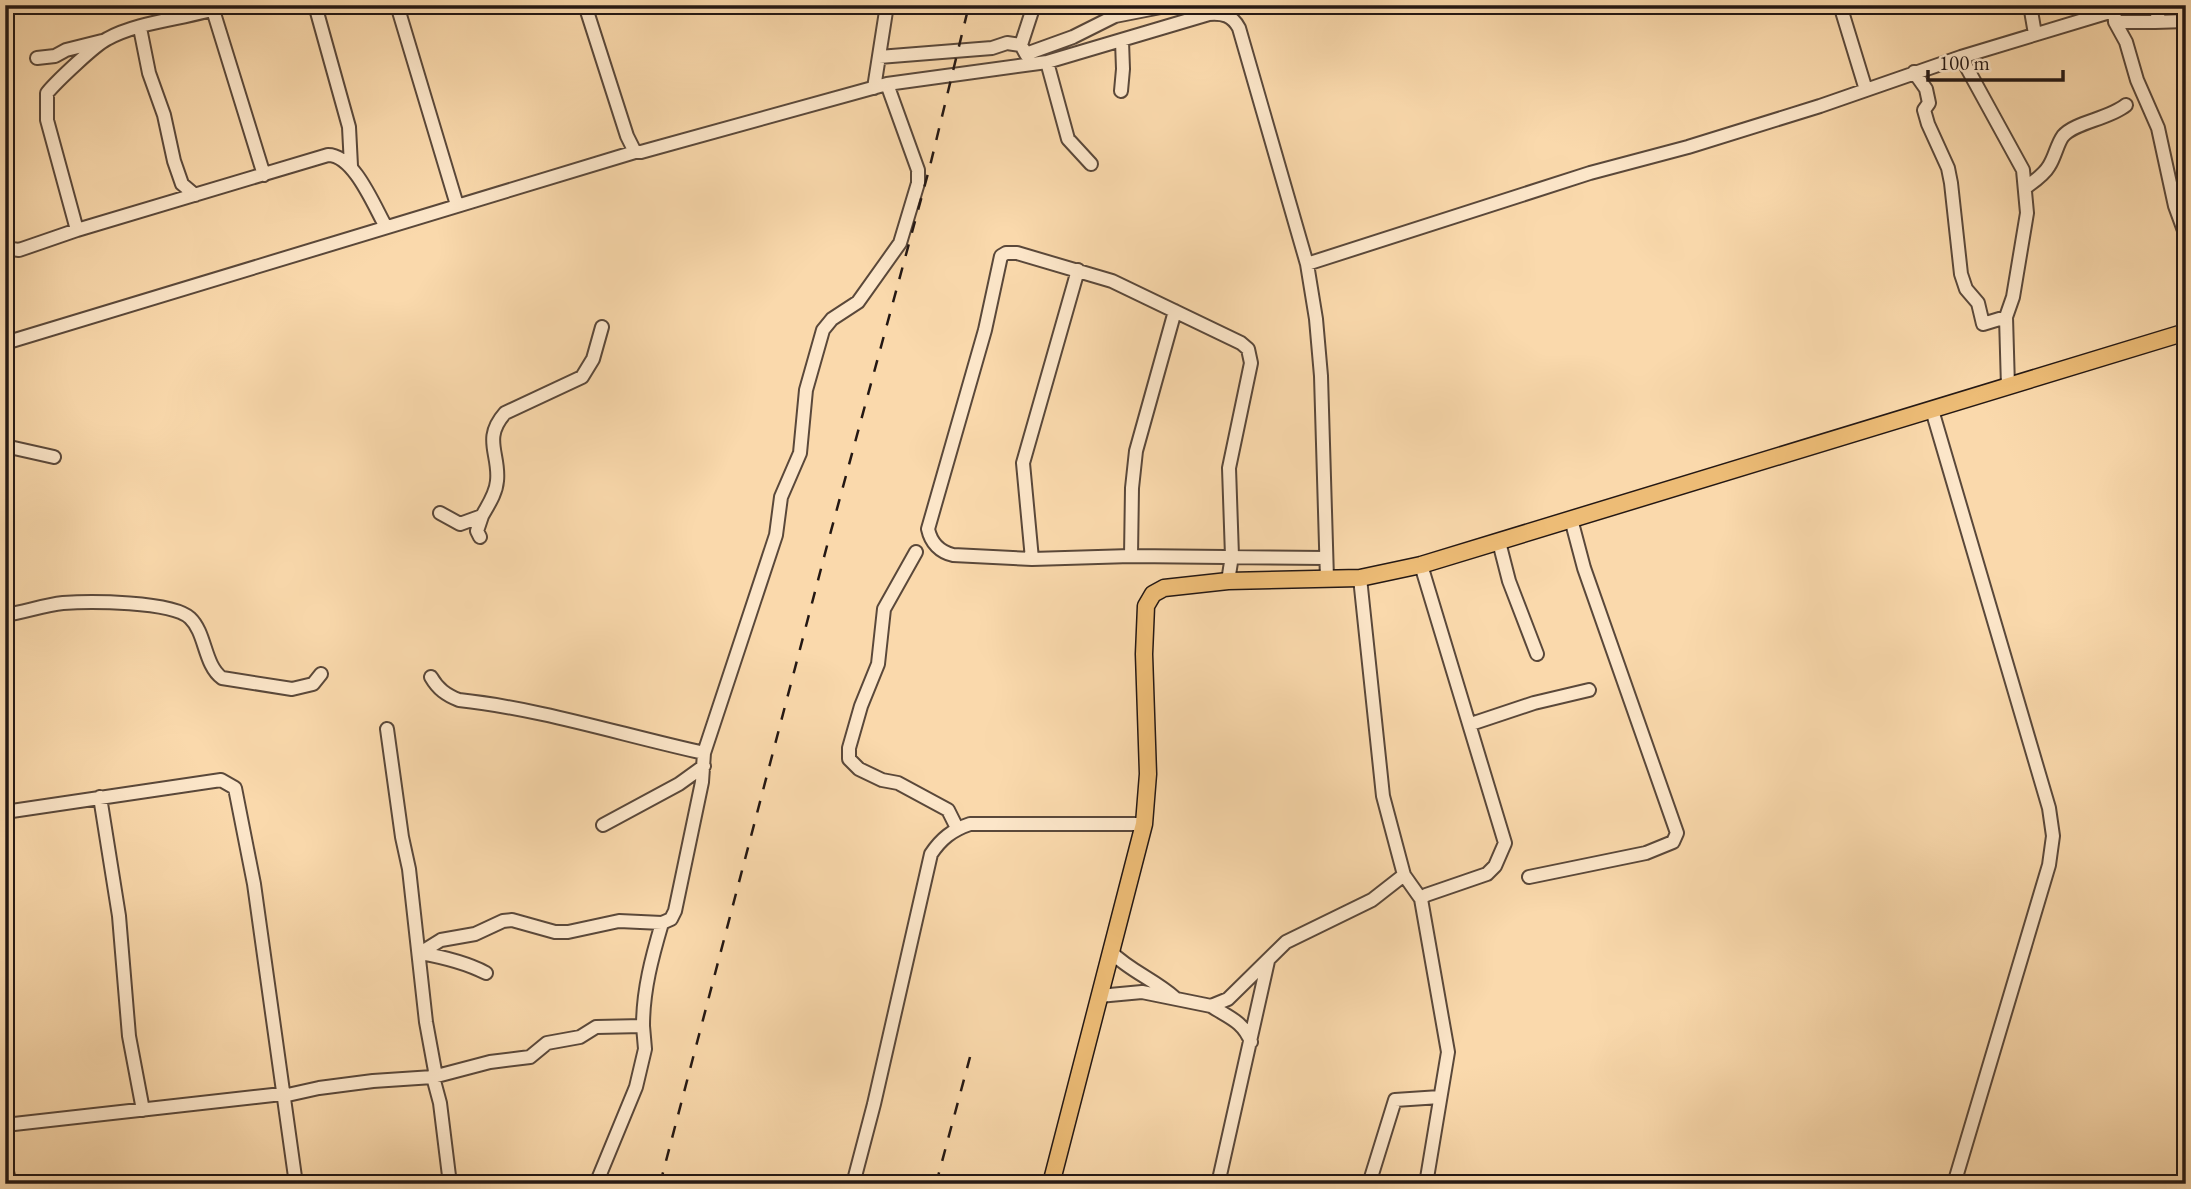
<svg xmlns="http://www.w3.org/2000/svg" width="2191" height="1189" font-family="'EB Garamond',serif">
<style>
.lines{fill:none;stroke-linecap:round;stroke-linejoin:round}
.minor-casing{stroke:#5a483a;stroke-width:16}
.major-casing{stroke:#241814;stroke-width:19}
.minor{stroke:#fce6c9;stroke-width:12}
.major{stroke:#edbc76;stroke-width:16}
.rail{stroke:#241814;stroke-width:2.5;stroke-dasharray:12 12;stroke-linecap:butt}
</style>
<rect width="100%" height="100%" fill="#fad9ac"/>
<filter id="stains"><feTurbulence type="fractalNoise" baseFrequency=".00286" numOctaves="4"/><feColorMatrix values="0 0 0 0 .2 0 0 0 0 .09 0 0 0 0 .02 0 0 0 .5 -.17"/></filter>
<radialGradient id="worn" r=".72"><stop offset=".6" stop-color="#630" stop-opacity="0"/><stop offset="1" stop-color="#630" stop-opacity=".3"/></radialGradient>
<g class="lines">
<defs>
<path id="minor" d="M315 5 349 127 351 166
M397 5 457 205
M585 5 627 136 635 152H641L887 84 1047 62 1209 14C1223 13 1232 15 1239 28L1307 264 1316 319 1321 376 1327 579
M1840 5 1866 90
M2030 5 2035 34
M2114 5 2115 22 2126 42 2137 80 2158 128 2175 206 2186 236
M213 10 264 175
M2115 22H2155L2162 5
M2155 22 2186 21
M140 28 149 73 164 115 174 161 182 184 195 195
M1021 45 1034 5
M879 57 992 48 1007 43 1021 45 1026 54 1073 37 1115 16 1171 5
M1961 57 2023 170 2027 213 2013 297 2006 317 2008 387
M37 58 55 56 66 50 102 41
M1047 62 1068 139 1091 164
M1914 72 1926 89 1929 103 1924 110 1928 124 1948 168 1951 183 1961 274 1966 289 1978 303 1983 324 2006 317
M874 88 887 5
M1121 91 1123 69 1122 41
M2025 188C2033 182 2044 175 2049 166 2055 157 2057 144 2063 136 2075 122 2109 119 2126 105
M77 230 47 120V93C57 81 95 45 107 39 142 20 190 19 227 5
M5 243 12 249 19 250 77 230 328 155C354 155 374 206 386 227
M1307 264 1590 173 1688 147 1820 106 1961 57 2113 11
M5 343 635 152
M1932 410 2049 808 2053 836 2049 865 1954 1184
M5 446 54 457
M440 513 460 524 482 516C488 505 496 494 497 481 500 454 482 439 505 413L582 377 593 359 602 327
M480 537 477 531 482 516
M1499 542 1509 581 1537 654
M916 552 884 609 878 664 861 706 849 748V759L859 769 882 780 898 783 948 810 957 828
M1131 556 1132 488 1136 451 1175 311
M1032 559 1023 463 1078 270
M1421 565 1505 843 1495 866 1487 874 1426 895 1421 899
M1228 581 1232 556 1229 468 1251 363 1248 349 1241 343 1112 281 1017 253H1006L1001 256 985 330 928 529C931 543 940 552 953 555L1032 559 1131 556 1326 558
M5 615C25 612 44 605 63 603 89 601 172 601 190 618 206 633 204 665 222 678L292 689 313 684 321 674
M431 677C438 689 446 695 459 700 542 709 622 735 704 753
M1471 724 1534 703 1589 690
M387 729 402 837 409 869 426 1022 435 1071 433 1077 440 1103 450 1184
M100 797 119 916 129 1036 143 1110
M5 812 221 780 235 788 254 884 296 1184
M603 825 679 784 704 766
M1404 875 1421 899 1448 1052 1426 1184
M1529 877 1646 853 1673 842 1677 833 1584 568 1571 519
M1111 952C1130 971 1155 980 1175 998
M486 973C465 962 443 957 420 953L441 940 475 934 503 921 512 920 555 932H568L619 921 662 923 671 919 675 911 702 782 704 753 776 535 781 497 800 453 806 390 823 330 832 319 858 302 900 243 918 183V170L887 84
M1099 996 1142 992 1211 1006 1228 999 1286 942 1372 900 1404 875 1383 796 1360 578
M1211 1006C1228 1017 1243 1021 1251 1042
M283 1096 319 1088 373 1081 433 1077 490 1062 530 1057 547 1043 580 1037 596 1027 643 1026C643 990 652 957 662 923
M5 1125 282 1094
M5 1164 10 1184
M596 1184 636 1087 645 1049 643 1026
M853 1184 874 1104 931 854C941 839 952 830 970 824H1144
M1218 1184 1268 961
M1369 1184 1395 1100 1440 1097"/>
<path id="major" d="M1051 1184 1144 824 1148 774 1144 654 1146 606 1153 594 1164 588 1228 581 1360 578 1421 565 2186 332"/>
</defs>
<use href="#minor" class="minor-casing"/>
<use href="#major" class="major-casing"/>
<use href="#minor" class="minor"/>
<use href="#major" class="major"/>
<path class="rail" d="M660 1184 828 542 930 166 969 5
M936 1184 970 1057"/>
</g>
<rect width="2191" height="1189" fill="none" stroke="#fad9ac" stroke-width="28"/>
<rect x="7" y="7" width="2177" height="1175" fill="none" stroke="#241814" stroke-width="3.5"/>
<rect x="14" y="14" width="2163" height="1161" fill="none" stroke="#241814" stroke-width="2"/>
<path d="M1928 70v10h135v-10" fill="none" stroke="#241814" stroke-width="3.5"/>
<text x="1939" y="70" font-size="21" fill="#241814" stroke="#fce6c9" stroke-width="5" paint-order="stroke">100 m</text>
<rect width="100%" height="100%" filter="url(#stains)"/>
<rect width="100%" height="100%" fill="url(#worn)"/>
</svg>
